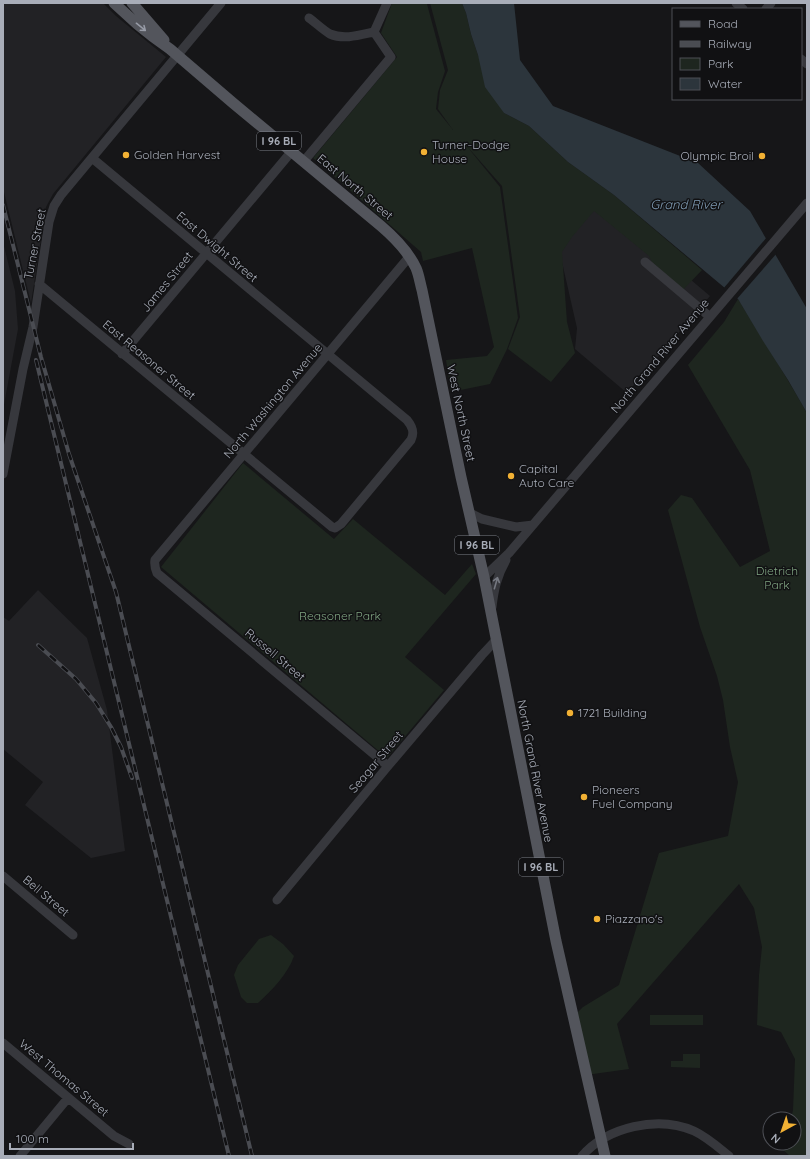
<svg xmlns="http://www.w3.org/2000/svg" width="810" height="1159" font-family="Quicksand,sans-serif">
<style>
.built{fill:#222225}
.green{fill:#1e261f}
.water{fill:#2c353c}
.pier{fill:#161618}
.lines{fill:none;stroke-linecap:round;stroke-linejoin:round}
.minor{stroke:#37383d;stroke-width:9}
.major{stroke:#53555c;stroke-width:11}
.rail-casing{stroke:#4a4c52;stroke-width:4}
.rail{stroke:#111113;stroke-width:2.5;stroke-dasharray:8;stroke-linecap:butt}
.oneway{stroke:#979ba6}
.oneway2{stroke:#757881}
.poi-dot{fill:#f2b134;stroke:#111113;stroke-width:1.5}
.labels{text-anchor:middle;stroke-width:3;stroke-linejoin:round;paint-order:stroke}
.shield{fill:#111113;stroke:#7b7e86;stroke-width:1}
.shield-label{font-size:11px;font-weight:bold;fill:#a8adb8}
.poi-label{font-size:12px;fill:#a8adb8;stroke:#111113;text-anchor:start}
.street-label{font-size:12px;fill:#a8adb8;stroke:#111113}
.park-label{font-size:12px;fill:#7fa381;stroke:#111113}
.water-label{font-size:13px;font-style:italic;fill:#7f9bb3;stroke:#111113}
</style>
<rect width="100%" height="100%" fill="#161618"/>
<path class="built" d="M3 3H103L116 16 166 57 53 194 46 207 31 303 3 188Z
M599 202 710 296 627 393 575 349 577 328 559 249Z
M3 242 15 291 18 329 3 410Z
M38 590 87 638 107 710 125 851 91 858 25 805 43 782 3 749V617L9 621Z"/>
<path class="green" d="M392 3 427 4 445 71 438 92 436 109 453 130 438 109 440 90 448 70 430 3H462L466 13 471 34 478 55 504 113 529 126 568 162 614 195 702 270 683 290 652 262 649 256 594 211 572 237 562 252 567 322 575 353 551 382 508 349 520 317 502 186 465 144 500 187 518 318 507 349 490 384 451 392 446 360 487 356 494 347 472 248 423 261 421 252 313 158 397 57 381 33Z
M738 299C761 337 785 374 807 413V1156H790L775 1143H794V1119H791L793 1110 795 1059 781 1032 757 1025 759 975 762 947 754 908 739 884 617 1024 629 1069 586 1075 573 1017 583 1007 619 985 659 853 728 836 738 782 730 747 723 700 717 676 700 627 668 510 681 495 692 498 740 567 770 551 750 470 688 365 724 322Z
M243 463 334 539 353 519 445 595 472 564 476 574 405 657 444 690 387 758 161 567Z
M271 935 283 944 294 956C288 974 272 990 258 1003H247L241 997 234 975 238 965 259 939Z
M650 1015H703V1025H650Z
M683 1054H700V1068L671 1067V1061H683Z"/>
<path class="water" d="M462 3H514L520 60 553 106 698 163 750 211 807 309V413L788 380 763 341 738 299 614 195 568 162 529 126 504 113 485 87 478 55 471 34 466 13Z"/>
<path class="pier" d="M767 237 777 253 736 300 723 289Z"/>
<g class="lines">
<path class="minor" d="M736 3 743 9
M766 9 771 3
M309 18C316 23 323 30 330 34 344 40 360 35 374 32
M801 59 807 64
M304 161 391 57 374 32 387 3
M645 262 710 317
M39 284 332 527 335 528 341 524 411 440C415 432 412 426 407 420L92 158
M122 354 292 151
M3 474 23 369 33 327 49 222 54 206 61 195 221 3
M470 513 482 519 516 527 533 525
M484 577 509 553 807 203
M492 607C494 589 497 576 506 560
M388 766 157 573C155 568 154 565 155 560L409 257
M3 876 73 935
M277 900 388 766 482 655 496 640
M3 1043 114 1136 129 1144
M20 1156 68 1098
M582 1156C607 1127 658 1115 694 1131 707 1137 718 1147 729 1156"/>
<path class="major" d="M114 3 137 24 152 36 170 49 233 103 381 226C395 238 408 251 416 268 419 275 420 283 422 290L461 477 484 577 556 941 605 1156
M132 3 164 40"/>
<defs>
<path id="rail" d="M3 205 41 357 69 454 116 592 252 1156
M36 360 229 1156
M38 645 76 679 96 703 111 727 121 747 132 778"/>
</defs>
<use href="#rail" class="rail-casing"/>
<use href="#rail" class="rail"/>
</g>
<defs><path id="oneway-shaft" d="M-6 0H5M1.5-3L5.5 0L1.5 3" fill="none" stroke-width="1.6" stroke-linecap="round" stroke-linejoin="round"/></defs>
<use class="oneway" href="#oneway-shaft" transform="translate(141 27) rotate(39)"/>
<use class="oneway2" href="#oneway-shaft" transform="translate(496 583) rotate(-74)"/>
<g class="poi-dot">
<circle cx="424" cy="152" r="4"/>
<circle cx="126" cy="155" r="4"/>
<circle cx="762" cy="156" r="4"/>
<circle cx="511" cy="476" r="4"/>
<circle cx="570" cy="713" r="4"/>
<circle cx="584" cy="797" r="4"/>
<circle cx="597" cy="919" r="4"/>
</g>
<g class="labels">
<g class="shield">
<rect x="257" y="132" width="44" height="18" rx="3"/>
<rect x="455" y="536" width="44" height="18" rx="3"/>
<rect x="519" y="858" width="44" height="18" rx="3"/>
</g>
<g class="shield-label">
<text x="279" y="145">I 96 BL</text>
<text x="477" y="549">I 96 BL</text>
<text x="541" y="871">I 96 BL</text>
</g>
<g class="poi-label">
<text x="432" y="149">Turner-Dodge<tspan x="432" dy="14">House</tspan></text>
<text x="134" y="159">Golden Harvest</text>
<text x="754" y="160" text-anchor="end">Olympic Broil</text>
<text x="519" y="473">Capital<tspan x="519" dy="14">Auto Care</tspan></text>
<text x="578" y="717">1721 Building</text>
<text x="592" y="794">Pioneers<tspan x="592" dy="14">Fuel Company</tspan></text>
<text x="605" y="923">Piazzano's</text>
</g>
<g class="street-label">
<text transform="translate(355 187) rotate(40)" y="4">East North Street</text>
<text transform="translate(35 244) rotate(-79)" y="4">Turner Street</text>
<text transform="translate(217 247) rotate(40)" y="4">East Dwight Street</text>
<text transform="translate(167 282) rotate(-51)" y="4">James Street</text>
<text transform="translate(660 356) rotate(-50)" y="4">North Grand River Avenue</text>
<text transform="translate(149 360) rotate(40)" y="4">East Reasoner Street</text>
<text transform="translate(273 401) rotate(-50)" y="4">North Washington Avenue</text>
<text transform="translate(461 413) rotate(78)" y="4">West North Street</text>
<text transform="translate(275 655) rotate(40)" y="4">Russell Street</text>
<text transform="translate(376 762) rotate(-50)" y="4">Seagar Street</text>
<text transform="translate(535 771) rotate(79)" y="4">North Grand River Avenue</text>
<text transform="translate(46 896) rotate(40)" y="4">Bell Street</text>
<text transform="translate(64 1078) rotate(40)" y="4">West Thomas Street</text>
</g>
<g class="park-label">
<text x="777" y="575">Dietrich<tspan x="777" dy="14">Park</tspan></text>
<text x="340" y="620">Reasoner Park</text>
</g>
<g class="water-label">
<text x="686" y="209">Grand River</text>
</g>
</g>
<rect width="810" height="1159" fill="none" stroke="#a8adb8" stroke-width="8"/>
<rect x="672" y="8" width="130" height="92" fill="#111113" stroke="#4d4f55"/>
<rect x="680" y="21" width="20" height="6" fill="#53555c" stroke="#4d4f55"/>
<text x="708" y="28" font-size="12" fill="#a8adb8">Road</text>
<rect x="680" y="41" width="20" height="6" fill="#4a4c52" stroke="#4d4f55"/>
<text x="708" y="48" font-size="12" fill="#a8adb8">Railway</text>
<rect x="680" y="58" width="20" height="12" fill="#1e261f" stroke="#4d4f55"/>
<text x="708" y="68" font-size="12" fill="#a8adb8">Park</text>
<rect x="680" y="78" width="20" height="12" fill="#2c353c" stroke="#4d4f55"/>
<text x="708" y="88" font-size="12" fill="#a8adb8">Water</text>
<g transform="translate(782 1131) rotate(220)"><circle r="19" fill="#111113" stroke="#4d4f55"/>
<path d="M0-3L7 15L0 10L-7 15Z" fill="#f2b134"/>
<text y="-6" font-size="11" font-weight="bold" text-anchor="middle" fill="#a8adb8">N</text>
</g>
<path d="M10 1143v6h123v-6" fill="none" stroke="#a8adb8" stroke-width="2"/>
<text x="16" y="1143" font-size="12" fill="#a8adb8" stroke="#111113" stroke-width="3" paint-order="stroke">100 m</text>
</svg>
